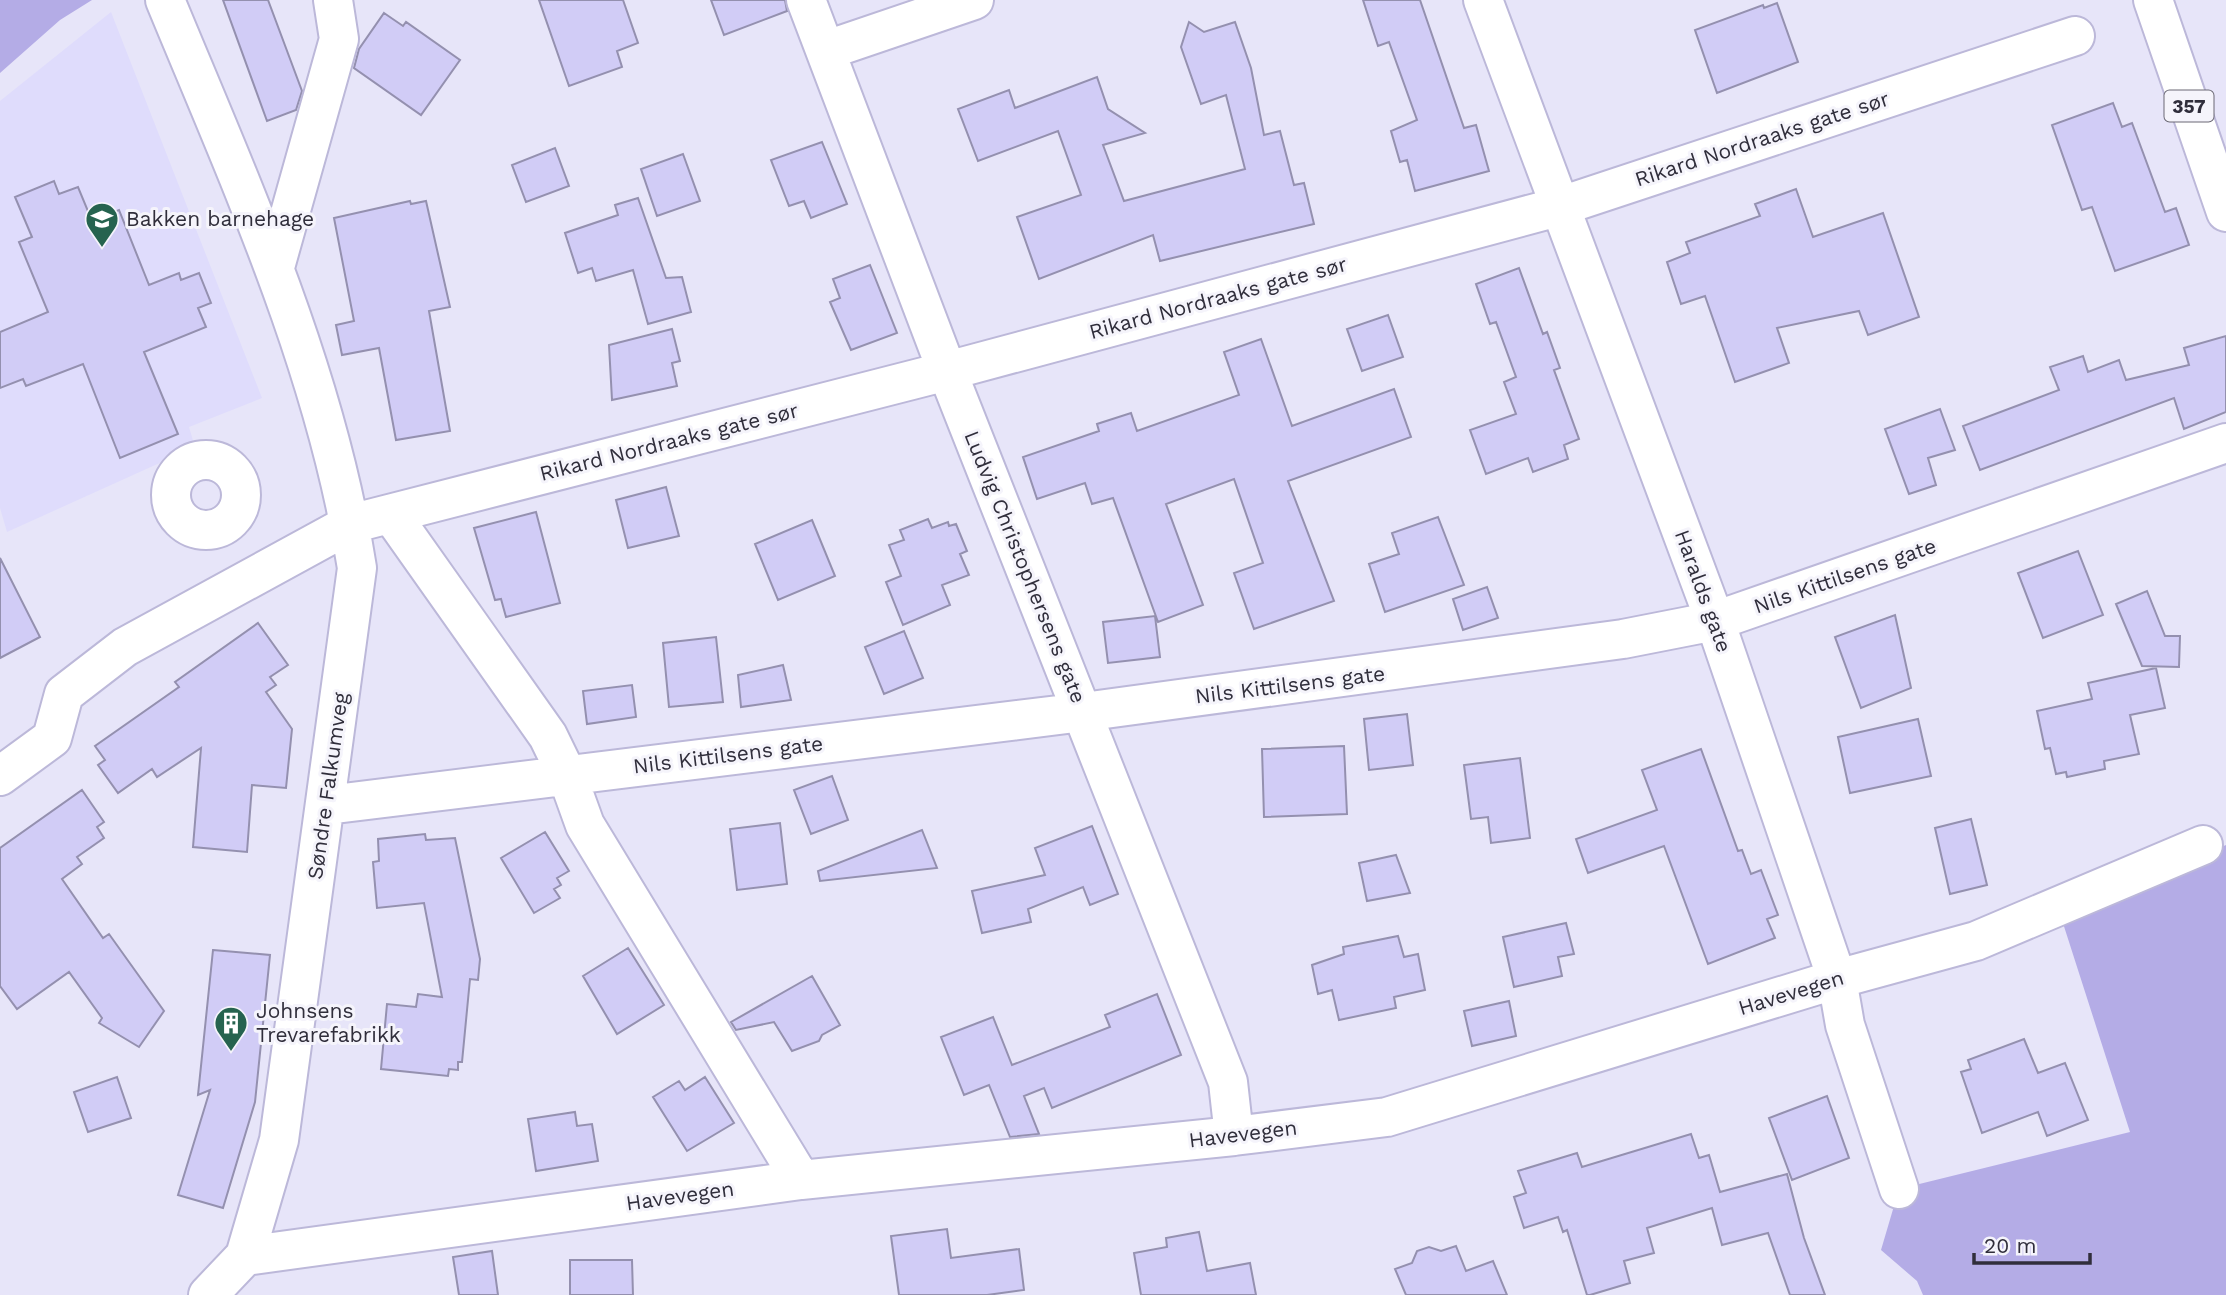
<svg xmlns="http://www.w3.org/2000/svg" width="2226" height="1295" font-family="'Work Sans',sans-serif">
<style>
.built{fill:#dfdcfc}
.green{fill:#b4ace6}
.building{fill:#d1ccf6;stroke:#9490af;stroke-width:2}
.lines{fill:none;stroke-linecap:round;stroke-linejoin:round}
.minor-casing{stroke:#bcb8d9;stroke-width:42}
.major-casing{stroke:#bcb8d9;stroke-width:42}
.minor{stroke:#fff;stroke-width:38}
.major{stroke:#fff;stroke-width:38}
.labels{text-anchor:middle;stroke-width:6;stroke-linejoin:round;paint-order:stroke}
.shield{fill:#f5f4fb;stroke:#6b6975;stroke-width:2}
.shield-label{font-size:19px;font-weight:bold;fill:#302e3b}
.street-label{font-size:21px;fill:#302e3b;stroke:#f5f4fb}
.poi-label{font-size:21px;fill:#302e3b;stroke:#f5f4fb;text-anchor:start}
</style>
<rect width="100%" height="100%" fill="#e7e5f9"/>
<path class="built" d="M111 12 262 398 189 427 195 447 7 532 0 508V101Z"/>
<path class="green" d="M0 0H92L60 20 0 73Z
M2226 845V1295H1923L1917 1281 1881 1250 1899 1189 2130 1132 2061 917Z"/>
<path class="building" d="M223 0H268L302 91 296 110 267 121Z
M539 0H623L638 43 617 51 622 67 569 86Z
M711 0H785L787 11 724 35Z
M1363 0H1420L1464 128 1476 125 1489 171 1415 191 1407 160 1400 162 1391 131 1417 120 1389 42 1378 46Z
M1777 3 1798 62 1717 93 1695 30 1763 5 1764 8Z
M384 13 403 26 406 22 460 60 421 115 354 68 359 49Z
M1189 22 1204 32 1235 22 1251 68 1264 135 1280 131 1294 185 1304 183 1314 224 1160 261 1153 235 1039 279 1017 217 1081 195 1058 131 978 161 958 109 1009 90 1015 108 1097 77 1108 109 1145 133 1103 145 1124 201 1245 169 1226 95 1201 104 1181 47Z
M2113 103 2122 127 2132 123 2165 212 2176 208 2189 245 2115 271 2092 207 2082 210 2052 125Z
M822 142 847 204 811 218 804 201 789 206 771 160Z
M555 148 569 186 526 202 512 165Z
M683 154 700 201 657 216 641 169Z
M54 181 59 194 78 187 92 221 119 210 149 285 179 273 181 280 199 273 211 303 198 308 206 327 144 352 178 434 120 458 83 364 26 386 23 379 0 388V332L48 312 19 242 32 237 15 197Z
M1796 189 1813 237 1883 213 1919 317 1868 335 1859 311 1777 328 1789 363 1735 382 1705 296 1681 304 1667 262 1690 253 1686 242 1760 216 1755 204Z
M638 198 666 278 682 277 691 312 648 324 633 270 596 281 592 268 578 273 565 233 618 215 615 205Z
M410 201 411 204 426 201 450 307 429 311 450 431 396 440 379 348 342 355 336 325 354 321 334 218Z
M870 265 897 333 851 350 830 302 840 298 833 279Z
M1519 268 1543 334 1547 332 1560 368 1554 370 1579 439 1564 445 1568 459 1533 472 1528 458 1486 474 1470 430 1516 414 1504 382 1516 377 1496 322 1490 324 1476 284Z
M1388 315 1403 357 1362 371 1347 329Z
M672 329 680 361 672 363 677 386 612 400 609 345Z
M2226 336V412L2184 429 2174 398 1980 470 1963 426 2059 390 2050 367 2083 356 2088 372 2119 360 2126 380 2189 365 2184 348Z
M1261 339 1292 426 1394 389 1411 437 1288 481 1334 601 1254 629 1234 573 1263 563 1234 479 1166 504 1203 605 1158 622 1113 498 1092 504 1085 483 1037 499 1023 457 1099 431 1097 424 1131 413 1137 431 1239 395 1224 352Z
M1940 409 1955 450 1928 458 1936 485 1909 494 1885 429Z
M666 487 679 536 628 548 616 500Z
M536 512 560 603 506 617 501 599 495 600 474 528Z
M1438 517 1464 585 1385 612 1369 564 1399 554 1392 533Z
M928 519 932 528 948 522 949 526 956 524 967 551 960 554 969 575 942 585 950 605 903 625 886 582 901 576 889 545 904 540 900 530Z
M812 520 835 576 778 600 755 544Z
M2078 551 2103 615 2043 638 2018 573Z
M0 558 40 637 0 658Z
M1487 587 1498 618 1463 630 1453 599Z
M2147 591 2165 636H2180L2179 667 2142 666 2116 604Z
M1895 615 1911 688 1861 708 1835 637Z
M1155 616 1160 657 1108 663 1103 622Z
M258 623 288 665 270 677 276 685 266 692 292 729 286 788 252 785 247 852 193 847 201 748 157 777 152 769 118 793 98 765 105 760 95 746 179 687 175 682Z
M904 631 923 678 884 694 865 647Z
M716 637 723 702 669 707 663 643Z
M783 665 791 700 741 707 738 675Z
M2156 668 2165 708 2130 715 2139 754 2104 761 2105 769 2067 777 2066 772 2056 774 2050 748 2045 749 2037 711 2092 699 2088 683Z
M632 685 636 717 587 724 583 691Z
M1407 714 1413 765 1369 770 1364 719Z
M1918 719 1931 776 1850 793 1838 737Z
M1344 746 1347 814 1264 817 1262 749Z
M1701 749 1738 851 1742 850 1751 874 1761 870 1778 915 1767 919 1775 938 1708 964 1664 846 1588 873 1576 839 1657 810 1642 770Z
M1520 758 1530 838 1491 843 1488 817 1471 819 1464 765Z
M832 776 848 820 811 834 794 790Z
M82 790 104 822 97 827 104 838 77 857 82 864 62 879 103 938 109 934 164 1011 139 1047 99 1023 102 1018 69 972 17 1009 0 986V848Z
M1971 819 1987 885 1950 894 1935 828Z
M780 823 787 884 737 890 730 829Z
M1092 826 1118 894 1090 905 1083 887 1028 909 1031 922 982 933 972 891 1045 875 1035 848Z
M922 830 937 868 820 881 818 871Z
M545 832 569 871 557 878 561 885 554 889 560 898 534 913 501 858Z
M425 834 426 840 455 838 480 959 478 980 470 979 462 1062H458V1070L449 1069 448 1076 381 1069 387 1004 416 1007 418 994 442 997 424 903 377 908 373 862 379 861 378 839Z
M1396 855 1410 893 1367 901 1359 863Z
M1566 923 1574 954 1558 957 1562 976 1514 987 1503 937Z
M1398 936 1404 957 1418 954 1425 990 1394 997 1396 1008 1339 1020 1332 990 1318 994 1312 965 1344 954 1343 947Z
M628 948 664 1005 617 1034 583 976Z
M213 950 270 955 255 1102 223 1208 178 1195 210 1090 198 1095Z
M812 976 840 1025 822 1035 819 1041 792 1051 774 1022 736 1030 731 1022Z
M1157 994 1181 1055 1052 1108 1044 1088 1024 1096 1039 1134 1010 1137 989 1085 964 1095 941 1037 993 1017 1012 1065 1110 1027 1105 1015Z
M1509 1001 1516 1036 1472 1046 1464 1011Z
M2024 1039 2038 1073 2065 1063 2088 1120 2047 1136 2038 1112 1982 1133 1961 1072 1971 1069 1968 1060Z
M117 1077 131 1118 88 1132 74 1092Z
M705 1077 734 1123 687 1151 653 1097 679 1081 685 1090Z
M1827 1096 1849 1158 1792 1180 1769 1118Z
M575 1112 577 1126 592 1124 598 1161 536 1171 528 1119Z
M1691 1134 1699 1158 1709 1155 1720 1192 1787 1174 1804 1238 1825 1295H1790L1768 1233 1722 1245 1712 1208 1647 1228 1654 1253 1624 1261 1630 1283 1590 1295H1587L1567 1230 1563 1232 1558 1217 1524 1228 1514 1197 1526 1193 1518 1171 1577 1153 1582 1167Z
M947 1229 951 1258 1019 1249 1024 1290 987 1295H899L891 1236Z
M1199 1232 1207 1271 1250 1263 1256 1295H1141L1134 1253 1167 1247 1166 1238Z
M1456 1246 1466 1271 1493 1261 1507 1295H1406L1395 1269 1412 1263 1417 1251 1429 1247 1441 1251Z
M492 1251 498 1295H459L453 1257Z
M570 1260H632L633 1295H570Z"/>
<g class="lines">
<defs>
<path id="minor" d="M165 0C241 184 326 370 357 568L279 1140 245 1256 208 1295
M806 0 947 371 1228 1082 1234 1136
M1483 0 1715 621 1837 979 1845 1025 1899 1189
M827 50 974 0
M275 267 339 39 333 0
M171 495a35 35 0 1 1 70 0a35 35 0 1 1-70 0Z
M391 514 548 736 567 775 585 825 801 1180
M0 776 52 738 64 694 125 647 350 524 947 371 1558 207 2075 36
M327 805 1083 712 1623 639 1715 621 2226 443
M245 1256 801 1180 1234 1136 1387 1117 1837 979 1976 941 2203 845"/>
<path id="major" d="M2153 0 2226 212"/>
</defs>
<use href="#minor" class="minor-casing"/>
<use href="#major" class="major-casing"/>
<use href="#minor" class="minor"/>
<use href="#major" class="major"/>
</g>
<defs>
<symbol id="school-pin" viewBox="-11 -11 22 30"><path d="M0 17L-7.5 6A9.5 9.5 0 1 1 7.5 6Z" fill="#26634f" stroke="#f5f4fb"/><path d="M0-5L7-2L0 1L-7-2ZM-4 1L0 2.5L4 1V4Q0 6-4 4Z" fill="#fff"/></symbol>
<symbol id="building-pin" viewBox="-11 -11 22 30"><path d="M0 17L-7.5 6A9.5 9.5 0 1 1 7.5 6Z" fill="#26634f" stroke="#f5f4fb"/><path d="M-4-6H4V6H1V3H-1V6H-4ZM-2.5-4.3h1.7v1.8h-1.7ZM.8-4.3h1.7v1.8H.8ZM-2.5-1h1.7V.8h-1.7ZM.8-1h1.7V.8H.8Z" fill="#fff"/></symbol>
</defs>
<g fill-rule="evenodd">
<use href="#school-pin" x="83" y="200" width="38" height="52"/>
<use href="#building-pin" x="212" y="1004" width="38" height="52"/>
</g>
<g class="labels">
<rect class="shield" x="2164.5" y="90.5" width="49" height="31" rx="5"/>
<g class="shield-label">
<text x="2189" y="113">357</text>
</g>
<g class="street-label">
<text transform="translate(1762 139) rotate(-18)" y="7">Rikard Nordraaks gate sør</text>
<text transform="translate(1218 298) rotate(-15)" y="7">Rikard Nordraaks gate sør</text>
<text transform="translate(669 442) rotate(-14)" y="7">Rikard Nordraaks gate sør</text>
<text transform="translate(1025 567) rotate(68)" y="7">Ludvig Christophersens gate</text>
<text transform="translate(1845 576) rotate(-19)" y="7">Nils Kittilsens gate</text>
<text transform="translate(1703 591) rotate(70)" y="7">Haralds gate</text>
<text transform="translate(1290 685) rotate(-7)" y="7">Nils Kittilsens gate</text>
<text transform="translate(728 755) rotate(-7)" y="7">Nils Kittilsens gate</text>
<text transform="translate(328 786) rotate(-82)" y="7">Søndre Falkumveg</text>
<text transform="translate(1791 993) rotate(-17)" y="7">Havevegen</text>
<text transform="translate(1243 1134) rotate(-7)" y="7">Havevegen</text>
<text transform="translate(680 1196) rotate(-8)" y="7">Havevegen</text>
</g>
<g class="poi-label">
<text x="126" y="226">Bakken barnehage</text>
<text x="256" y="1018">Johnsens<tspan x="256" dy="24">Trevarefabrikk</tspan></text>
</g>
</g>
<path d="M1974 1253v10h116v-10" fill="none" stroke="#302e3b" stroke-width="3.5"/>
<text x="1984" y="1253" font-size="21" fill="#302e3b" stroke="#f5f4fb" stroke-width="5" paint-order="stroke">20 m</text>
</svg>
